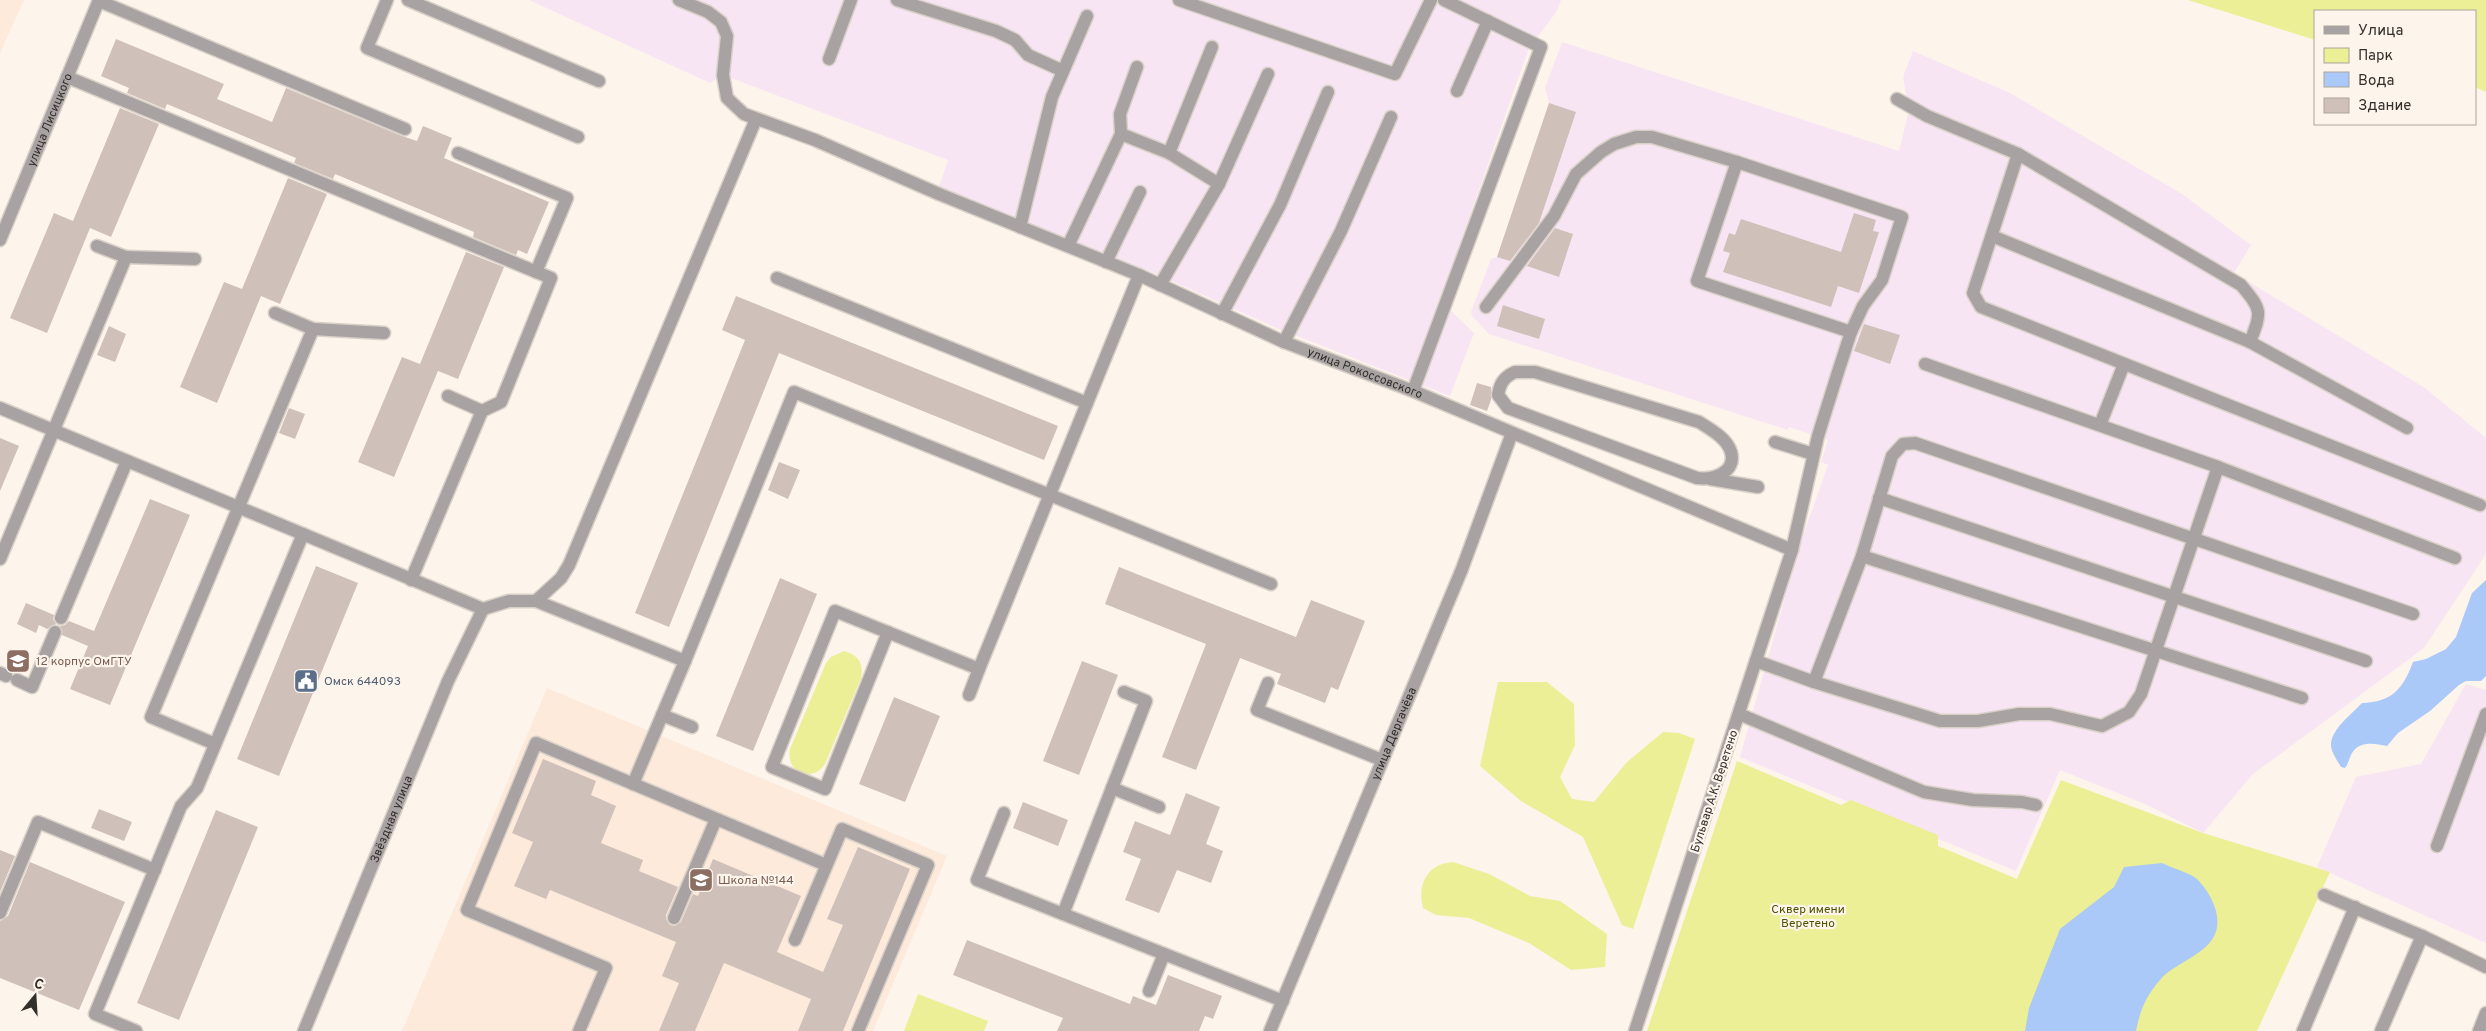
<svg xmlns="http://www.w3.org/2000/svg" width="2486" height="1031" font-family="Overpass,sans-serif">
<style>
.industrial{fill:#f8e5f4}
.built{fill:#fdeada}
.green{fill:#ecef95}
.water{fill:#aac8f8}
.building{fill:#d0c0ba}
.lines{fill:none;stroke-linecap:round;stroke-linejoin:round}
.minor-casing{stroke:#d9d1c8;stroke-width:15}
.minor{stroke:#a9a2a2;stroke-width:12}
.labels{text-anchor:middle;stroke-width:4.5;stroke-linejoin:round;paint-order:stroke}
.street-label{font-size:12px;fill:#332f2b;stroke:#fdf4eb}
.education-label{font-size:12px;fill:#785e54;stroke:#fdf4eb;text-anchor:start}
.service-label{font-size:12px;fill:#4e5e75;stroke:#fdf4eb;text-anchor:start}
.park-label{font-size:12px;fill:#515100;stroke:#fdf4eb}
</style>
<rect width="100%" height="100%" fill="#fdf4eb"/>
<path class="industrial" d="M529 0H1561L1557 11 1529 48 1440 300 1474 333 1450 396 1274 327 1152 272 939 187 948 160 723 75 710 83Z
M1562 42 1899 151 1909 110 1903 77 1913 51 2010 93 2182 194 2251 245 2234 273 2425 388 2486 438V554L2424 648 2253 774 2203 833 2145 804 2060 770 2016 871 1740 757 1800 544 1828 465 1821 462 1828 440 1789 427 1788 430 1489 334 1473 317 1471 312 1491 259 1497 257 1549 103 1545 88Z
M2466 684 2486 690V943L2317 867 2356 777 2421 764Z"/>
<path class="built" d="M0 0H24L0 53Z
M547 688 947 856 873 1031H402Z"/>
<path class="green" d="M2188 0H2486V92L2475 87V11H2315V40Z
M844 651C858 655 864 663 861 678L825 764C812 784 785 772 790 749L826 663 831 657Z
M1498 682H1547L1574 704 1575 745 1560 777 1572 799 1594 802 1627 762 1663 732 1679 733 1695 739 1633 929 1622 925 1583 837 1521 801 1480 766Z
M1737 761 1841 805 1851 800 1938 835V846L2017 879 2061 780 2203 833 2330 872 2257 1031H1647Z
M1453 862 1489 874 1530 896 1560 901 1607 934 1605 967 1571 970 1529 943 1469 918 1436 915 1423 908C1417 884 1427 864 1453 862Z
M918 994 988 1021 984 1031H904Z"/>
<path class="water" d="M2486 580V676L2481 681H2466L2459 685 2430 711 2398 733 2387 746C2376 744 2360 740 2352 753 2349 758 2349 763 2345 768L2341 767C2337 760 2331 752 2331 745 2331 729 2352 714 2362 703 2392 702 2403 689 2413 662L2426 659 2446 649 2456 637 2472 593Z
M2162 863C2172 868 2188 872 2197 879 2212 894 2226 922 2211 941 2199 957 2171 966 2160 980 2146 996 2140 1010 2136 1031H2025L2029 1008 2060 929 2114 887 2124 867Z"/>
<path class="building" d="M116 39 224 84 217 99 272 122 286 88 402 136 417 141 423 126 452 138 444 158 549 202 527 254 518 250 516 255 473 237 474 232 335 174 333 179 294 163 296 158 167 104 165 109 127 93 129 88 101 76Z
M1549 103 1576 112 1539 223 1510 261 1497 257Z
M120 108 159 124 111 237 90 228 47 333 10 318 54 213 73 221Z
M288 178 327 194 280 304 261 296 217 403 180 387 224 282 242 289Z
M1854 213 1876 220 1873 231 1879 232 1859 293 1838 286 1831 307 1723 272 1730 253 1723 251 1729 233 1735 235 1741 219 1841 252Z
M1555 228 1573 234 1559 277 1527 266Z
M466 252 504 267 458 379 438 371 394 477 358 462 402 357 420 364Z
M736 296 1058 426 1044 460 779 353 669 627 635 613 745 340 722 330Z
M1503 305 1545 319 1539 339 1497 326Z
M1864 324 1900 335 1890 364 1854 351Z
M109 326 126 334 115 362 97 355Z
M1477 383 1491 387V400L1487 411 1470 405Z
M289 408 305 414 295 439 279 433Z
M0 438 19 446 0 491Z
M779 462 800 470 788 499 768 490Z
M150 499 190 515 110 705 70 689 88 646 62 635 60 626 65 625 69 621 94 631Z
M316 566 358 583 279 776 237 759Z
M1119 567 1296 637 1311 600 1365 621 1338 690 1331 687 1325 703 1277 684 1281 674 1240 658 1196 770 1162 757 1206 644 1105 604Z
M780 578 817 594 753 751 716 736Z
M26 603 54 615 53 619 56 624 47 629 39 625 36 633 17 624Z
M1082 661 1118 675 1079 775 1043 761Z
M894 697 940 716 905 802 859 784Z
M543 759 596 781 591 795 616 806 601 843 643 860 639 871 678 887 666 915V919L670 925 675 926 681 922 693 894 698 896 713 859 801 896 777 952 823 972 843 925 827 919 858 847 910 869 843 1031H798L811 999 724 963 695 1031H659L679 983 662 976 676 942 550 890 546 899 514 886 533 842 512 833Z
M1186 793 1220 807 1206 844 1223 851 1211 883 1177 870 1159 913 1125 900 1141 859 1123 852 1135 821 1170 835Z
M1023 802 1068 820 1058 846 1013 828Z
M99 809 132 822 124 841 91 828Z
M216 810 258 827 179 1020 137 1003Z
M0 850 15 856 0 892Z
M30 862 125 902 79 1010 0 978V921L8 916Z
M967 940 1130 1004 1133 996 1156 1005 1168 975 1222 996 1213 1019 1205 1016 1199 1031H1057L1063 1018 953 975Z"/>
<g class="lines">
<defs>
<g id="minor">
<path d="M387 0 367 48 578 137"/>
<path d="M408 0 599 81"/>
<path id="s1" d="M679 0 708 12 721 22 727 36 723 75 727 98 744 114 815 140 939 194 1139 275 1284 342 1413 391 1792 550"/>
<path d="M897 0 996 31 1015 40 1028 55 1063 71"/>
<path d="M1179 0 1395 74 1431 0"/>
<path d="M99 1 405 129"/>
<path d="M829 59 851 0"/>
<path d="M67 77 551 278 501 402 482 411 411 580"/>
<path d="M1457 91 1488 21"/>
<path d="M1897 99 1927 116 2018 154 2241 285C2262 310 2262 311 2250 342"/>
<path d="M1121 134 1120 114 1137 67"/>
<path d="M458 153 567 198 536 272"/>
<path d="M1169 153 1212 47"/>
<path d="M2018 154 1973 293 1981 307 2480 505"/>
<path d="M1737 162 1697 281 1851 332"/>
<path d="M1020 227 1052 97 1087 16"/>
<path d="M1992 236 2250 342 2407 428"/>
<path id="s2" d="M0 240 99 0"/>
<path d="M1068 246 1121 134 1169 153 1219 184"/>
<path d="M126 257 195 259"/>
<path d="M1106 262 1140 192"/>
<path d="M777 278 1087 403"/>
<path d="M1160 285 1219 184 1268 74"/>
<path d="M1486 307 1554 216 1576 174 1601 152 1614 144 1636 137H1652L1737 162 1902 217 1882 280 1863 306 1851 332 1838 372 1818 436 1792 550 1635 1031"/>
<path d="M1222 314 1280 205 1328 92"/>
<path d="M313 329 384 333"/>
<path d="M1284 342 1341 231 1391 117"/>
<path d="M1925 364 2218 467 2455 558"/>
<path d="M1515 372H1535L1699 422C1710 429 1727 438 1731 452 1737 473 1712 480 1697 478L1508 408 1498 395C1500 383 1504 377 1515 372Z"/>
<path d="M1413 391 1541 47 1444 0"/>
<path d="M448 396 482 411"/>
<path d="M0 408 483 609 509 601H536L685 661 794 392 1271 584"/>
<path d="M2100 425 2124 364"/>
<path d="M1775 442 1813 454"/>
<path d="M1710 479 1758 487"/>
<path d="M1879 498 2366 661"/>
<path d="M1862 556 2302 698"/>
<path d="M0 559 126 257 97 246"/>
<path d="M536 601 561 578 569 565 756 119"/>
<path d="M61 618 127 461"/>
<path d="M888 632 825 789 772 767 835 611 979 669 1139 275"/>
<path d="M1756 661 1814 682 1940 721H1978L2019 714H2050L2102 726 2129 712 2141 694 2218 467"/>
<path d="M0 673 6 676"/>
<path d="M17 680 32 687 55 632"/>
<path d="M1814 682 1862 556 1892 456 1903 444 1915 443 2413 614"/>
<path d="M1268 683 1257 710 1382 760"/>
<path d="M969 695 979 669"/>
<path d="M1739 714 1924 792 1973 800 2022 802 2036 805"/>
<path d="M662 715 692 727"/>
<path d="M215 744 151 717 313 329 275 313"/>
<path d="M633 784 685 661"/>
<path d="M1112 788 1159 807"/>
<path d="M1004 813 977 880 1283 1001"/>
<path d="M2437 846 2486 714"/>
<path d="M2324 895 2422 936 2486 967"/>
<path d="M0 913 38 822 155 870"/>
<path d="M1063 914 1146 701 1124 692"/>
<path d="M674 918 716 819"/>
<path d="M795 940 842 829 928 865 858 1031"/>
<path d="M1149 991 1164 954"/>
<path d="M136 1031 95 1014 181 806 197 788 303 534"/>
<path id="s3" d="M304 1031 448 681 483 609"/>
<path d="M579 1031 606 968 467 910 536 743 826 865"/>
<path id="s4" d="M1270 1031 1462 569 1512 433"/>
<path d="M2303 1031 2355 907"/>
<path d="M2381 1031 2422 936"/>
<path d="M2479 1031 2486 1013"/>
</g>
</defs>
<use href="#minor" class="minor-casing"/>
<use href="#minor" class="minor"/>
</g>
<defs>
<symbol id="university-square" viewBox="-11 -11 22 22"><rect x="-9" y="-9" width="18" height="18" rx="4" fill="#8d6e63" stroke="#fdf4eb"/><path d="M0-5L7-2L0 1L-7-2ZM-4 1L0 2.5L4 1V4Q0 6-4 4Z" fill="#fff"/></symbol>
<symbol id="civic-square" viewBox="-11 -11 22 22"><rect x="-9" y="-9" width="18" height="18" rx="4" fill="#5c6f8a" stroke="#fdf4eb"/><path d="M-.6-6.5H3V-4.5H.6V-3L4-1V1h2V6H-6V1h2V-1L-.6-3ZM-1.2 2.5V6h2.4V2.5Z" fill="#fff"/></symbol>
<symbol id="school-square" viewBox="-11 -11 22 22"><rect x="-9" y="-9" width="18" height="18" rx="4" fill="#8d6e63" stroke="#fdf4eb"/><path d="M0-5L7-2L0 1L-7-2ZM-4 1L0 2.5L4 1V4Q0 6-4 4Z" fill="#fff"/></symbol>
</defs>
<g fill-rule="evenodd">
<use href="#university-square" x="4" y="647" width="28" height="28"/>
<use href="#civic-square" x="292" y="667" width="28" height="28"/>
<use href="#school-square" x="687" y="866" width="28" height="28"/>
</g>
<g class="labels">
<g class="street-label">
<text dy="4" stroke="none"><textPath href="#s2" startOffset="130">улица Лисицкого</textPath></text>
<text dy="4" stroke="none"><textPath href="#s1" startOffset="822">улица Рокоссовского</textPath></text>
<text dy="4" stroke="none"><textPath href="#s4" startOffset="322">улица Дергачёва</textPath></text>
<text transform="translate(1714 791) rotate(-72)" y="4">Бульвар А.К. Веретено</text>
<text dy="4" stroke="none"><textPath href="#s3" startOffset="229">Звёздная улица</textPath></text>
</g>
<g class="education-label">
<text x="36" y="665">12 корпус ОмГТУ</text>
<text x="718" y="884">Школа №144</text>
</g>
<g class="service-label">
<text x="324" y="685">Омск 644093</text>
</g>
<g class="park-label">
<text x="1808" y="913">Сквер имени<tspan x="1808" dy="14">Веретено</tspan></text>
</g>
</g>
<rect x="2314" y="10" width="162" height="115" fill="#fdf4eb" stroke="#aca59e"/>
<rect x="2324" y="26" width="25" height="8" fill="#a9a2a2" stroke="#aca59e"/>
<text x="2358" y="35" font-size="15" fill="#332f2b">Улица</text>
<rect x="2324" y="48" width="25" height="15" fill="#ecef95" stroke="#aca59e"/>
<text x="2358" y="60" font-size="15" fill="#332f2b">Парк</text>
<rect x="2324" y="72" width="25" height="15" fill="#aac8f8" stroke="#aca59e"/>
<text x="2358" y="85" font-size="15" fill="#332f2b">Вода</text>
<rect x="2324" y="98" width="25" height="15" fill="#d0c0ba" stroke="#aca59e"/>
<text x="2358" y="110" font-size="15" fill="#332f2b">Здание</text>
<g transform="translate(35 996) rotate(18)" stroke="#fdf4eb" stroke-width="4" paint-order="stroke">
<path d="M0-4L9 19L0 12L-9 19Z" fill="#332f2b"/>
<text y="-8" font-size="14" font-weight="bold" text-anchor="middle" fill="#332f2b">С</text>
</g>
</svg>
